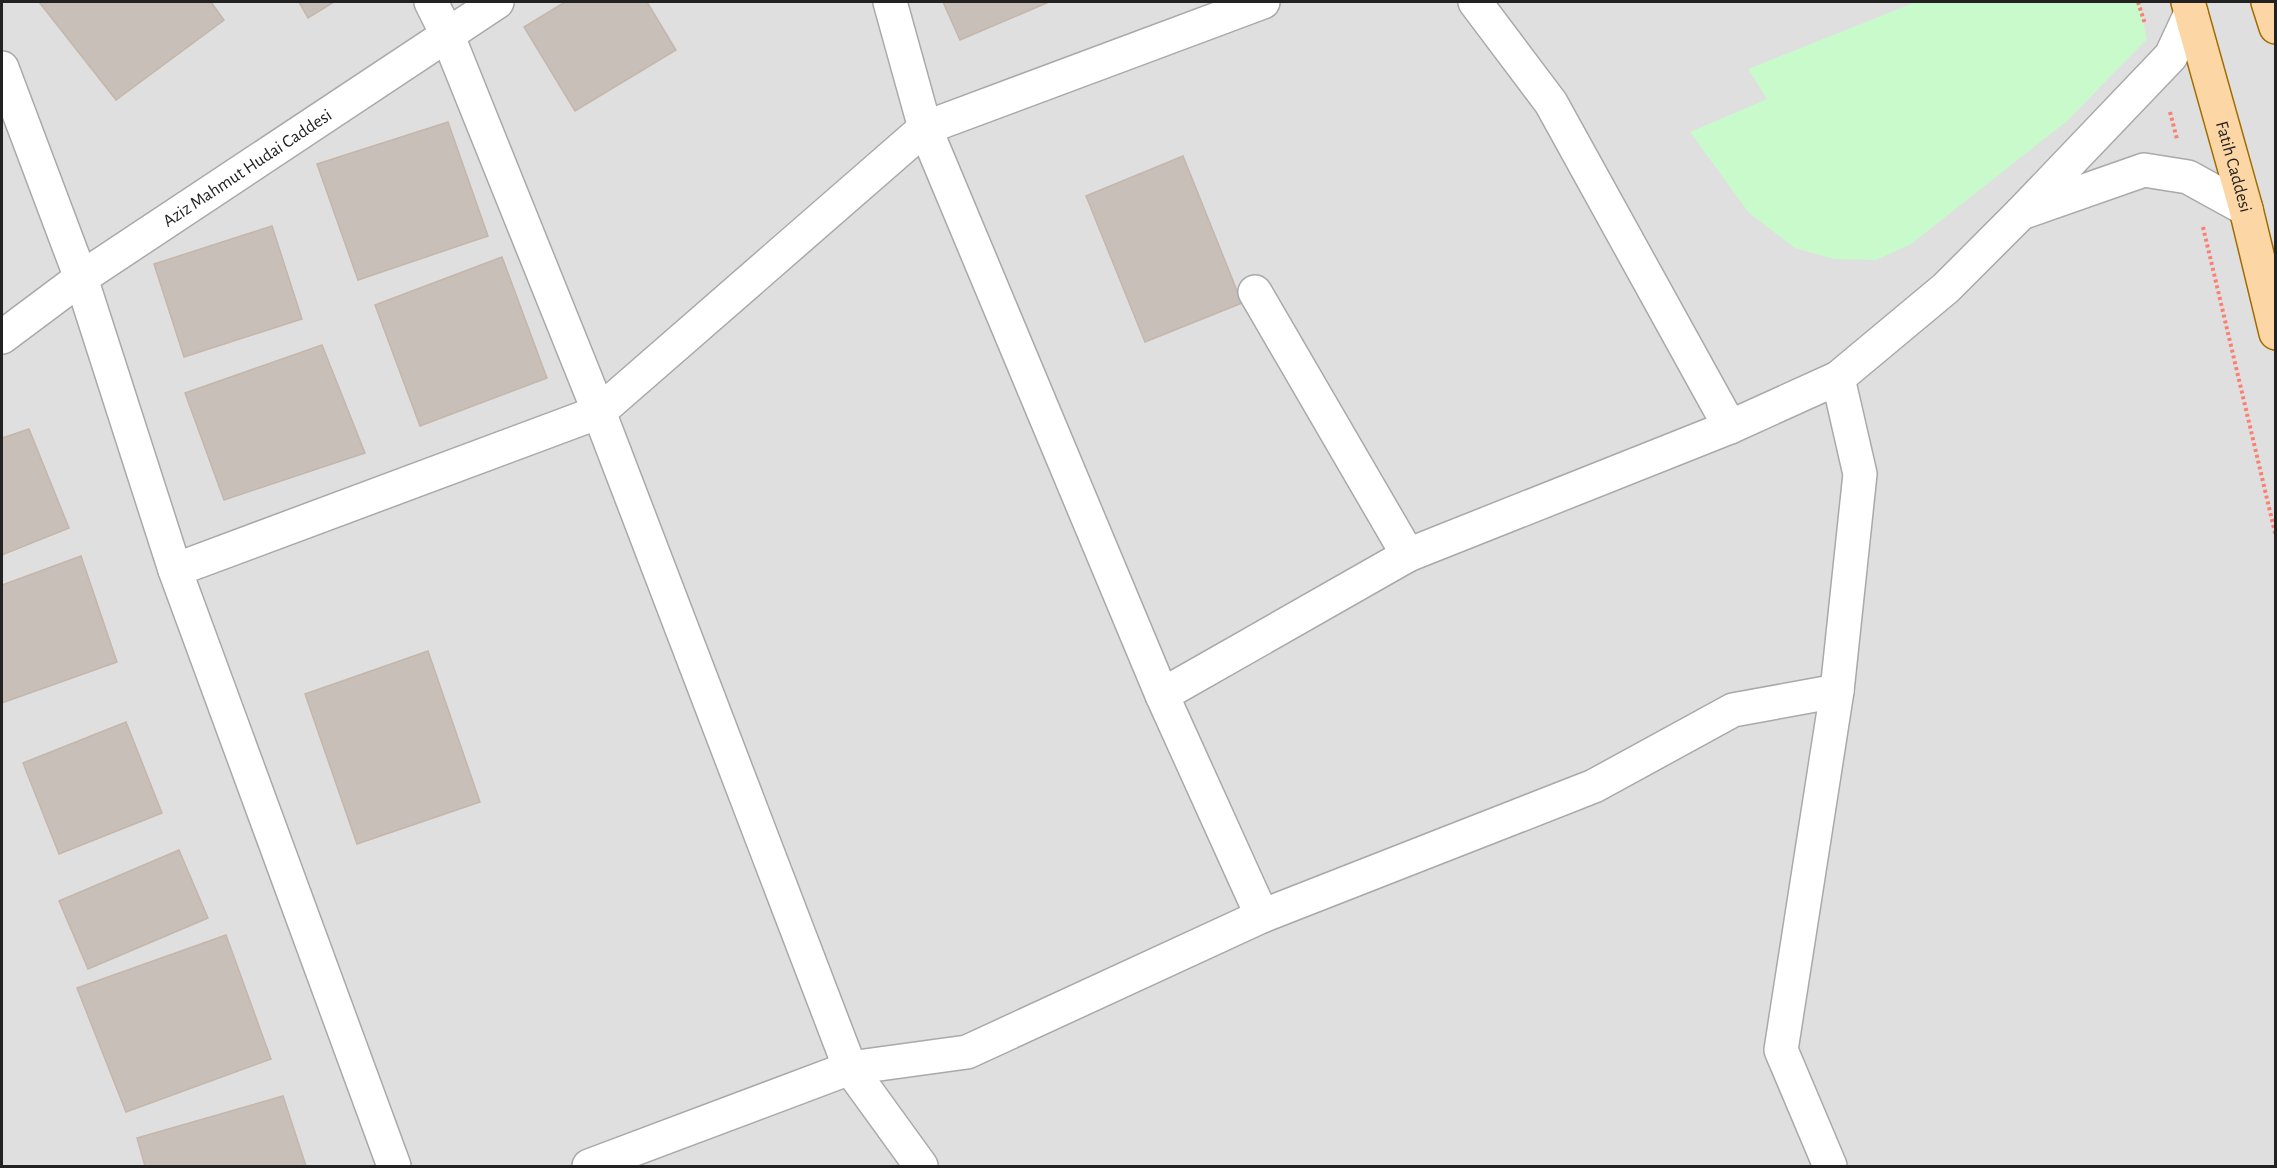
<svg xmlns="http://www.w3.org/2000/svg" width="2277" height="1168" font-family="'Alegreya Sans',sans-serif">
<style>
.residential{fill:#e0dfdf}
.park{fill:#c8facc}
.building{fill:#c7bfb8;stroke:#c4b6ab;stroke-width:1.5}
.lines{fill:none;stroke-linecap:round;stroke-linejoin:round}
.minor-casing{stroke:#a9a9a9;stroke-width:36}
.major-casing{stroke:#a06b00;stroke-width:36}
.path{stroke:#fa8072;stroke-width:4;stroke-dasharray:3 3;stroke-linecap:butt}
.minor{stroke:#fff;stroke-width:33}
.major{stroke:#fcd6a4;stroke-width:33}
.labels{text-anchor:middle;stroke-width:4.5;stroke-linejoin:round;paint-order:stroke}
.street-label{font-size:18px;fill:#222;stroke:#fff}
</style>
<rect width="100%" height="100%" fill="#f2efe9"/>
<path class="residential" d="M2 2H2275V1166H2Z"/>
<path class="park" d="M1916 2H2139L2147 39 2067 121 1911 244 1876 260 1834 259 1795 248 1749 213 1690 132 1767 99 1748 69Z"/>
<path class="building" d="M39 2H211L224 20 116 100Z
M299 2H334L308 18Z
M565 2H647L676 50 575 111 524 27Z
M943 2H1049L960 40Z
M448 122 488 236 358 280 317 164Z
M1183 156 1242 303 1145 342 1086 196Z
M272 226 302 319 184 357 154 264Z
M502 257 547 378 420 426 375 305Z
M322 345 365 453 224 500 185 393Z
M29 429 69 528 2 555V438Z
M81 556 117 662 2 703V585Z
M428 651 480 802 357 844 305 694Z
M126 722 162 813 59 854 23 763Z
M179 850 208 918 88 969 59 901Z
M226 935 271 1059 126 1112 77 988Z
M283 1096 306 1166H145L137 1138Z"/>
<g class="lines">
<defs>
<g id="minor">
<path d="M431 2 447 34 599 412 850 1068 921 1166"/>
<path d="M890 2 925 128 1162 695 1262 916"/>
<path d="M1475 2 1551 103 1730 427"/>
<path d="M2191 13 2171 56 2021 213 2144 170 2188 177 2246 209"/>
<path d="M2 68 81 278 175 570 394 1166"/>
<path d="M1255 292 1408 555"/>
<path id="s1" d="M2 337 81 278 497 2"/>
<path d="M175 570 599 412 925 128 1263 2"/>
<path d="M1162 695 1408 555 1730 427 1838 378"/>
<path d="M589 1166 850 1068 967 1052 1262 916 1594 786 1733 710 1837 691"/>
<path d="M1830 1166 1781 1050 1837 691 1860 474 1838 378 1946 288 2021 213"/>
</g>
<g id="major">
<path id="s2" d="M2188 2 2246 209 2276 333"/>
<path d="M2268 2 2276 27"/>
</g>
</defs>
<use href="#minor" class="minor-casing"/>
<use href="#major" class="major-casing"/>
<path class="path" d="M2138 2 2145 24
M2170 112 2177 139
M2203 227 2276 537"/>
<use href="#minor" class="minor"/>
<use href="#major" class="major"/>
</g>
<g class="labels">
<g class="street-label">
<text dy="6" stroke="none"><textPath href="#s1" startOffset="298">Aziz Mahmut Hudai Caddesi</textPath></text>
<text dy="6" stroke="none"><textPath href="#s2" startOffset="171">Fatih Caddesi</textPath></text>
</g>
</g>
<rect width="2277" height="1168" fill="none" stroke="#222222" stroke-width="6"/>
</svg>
